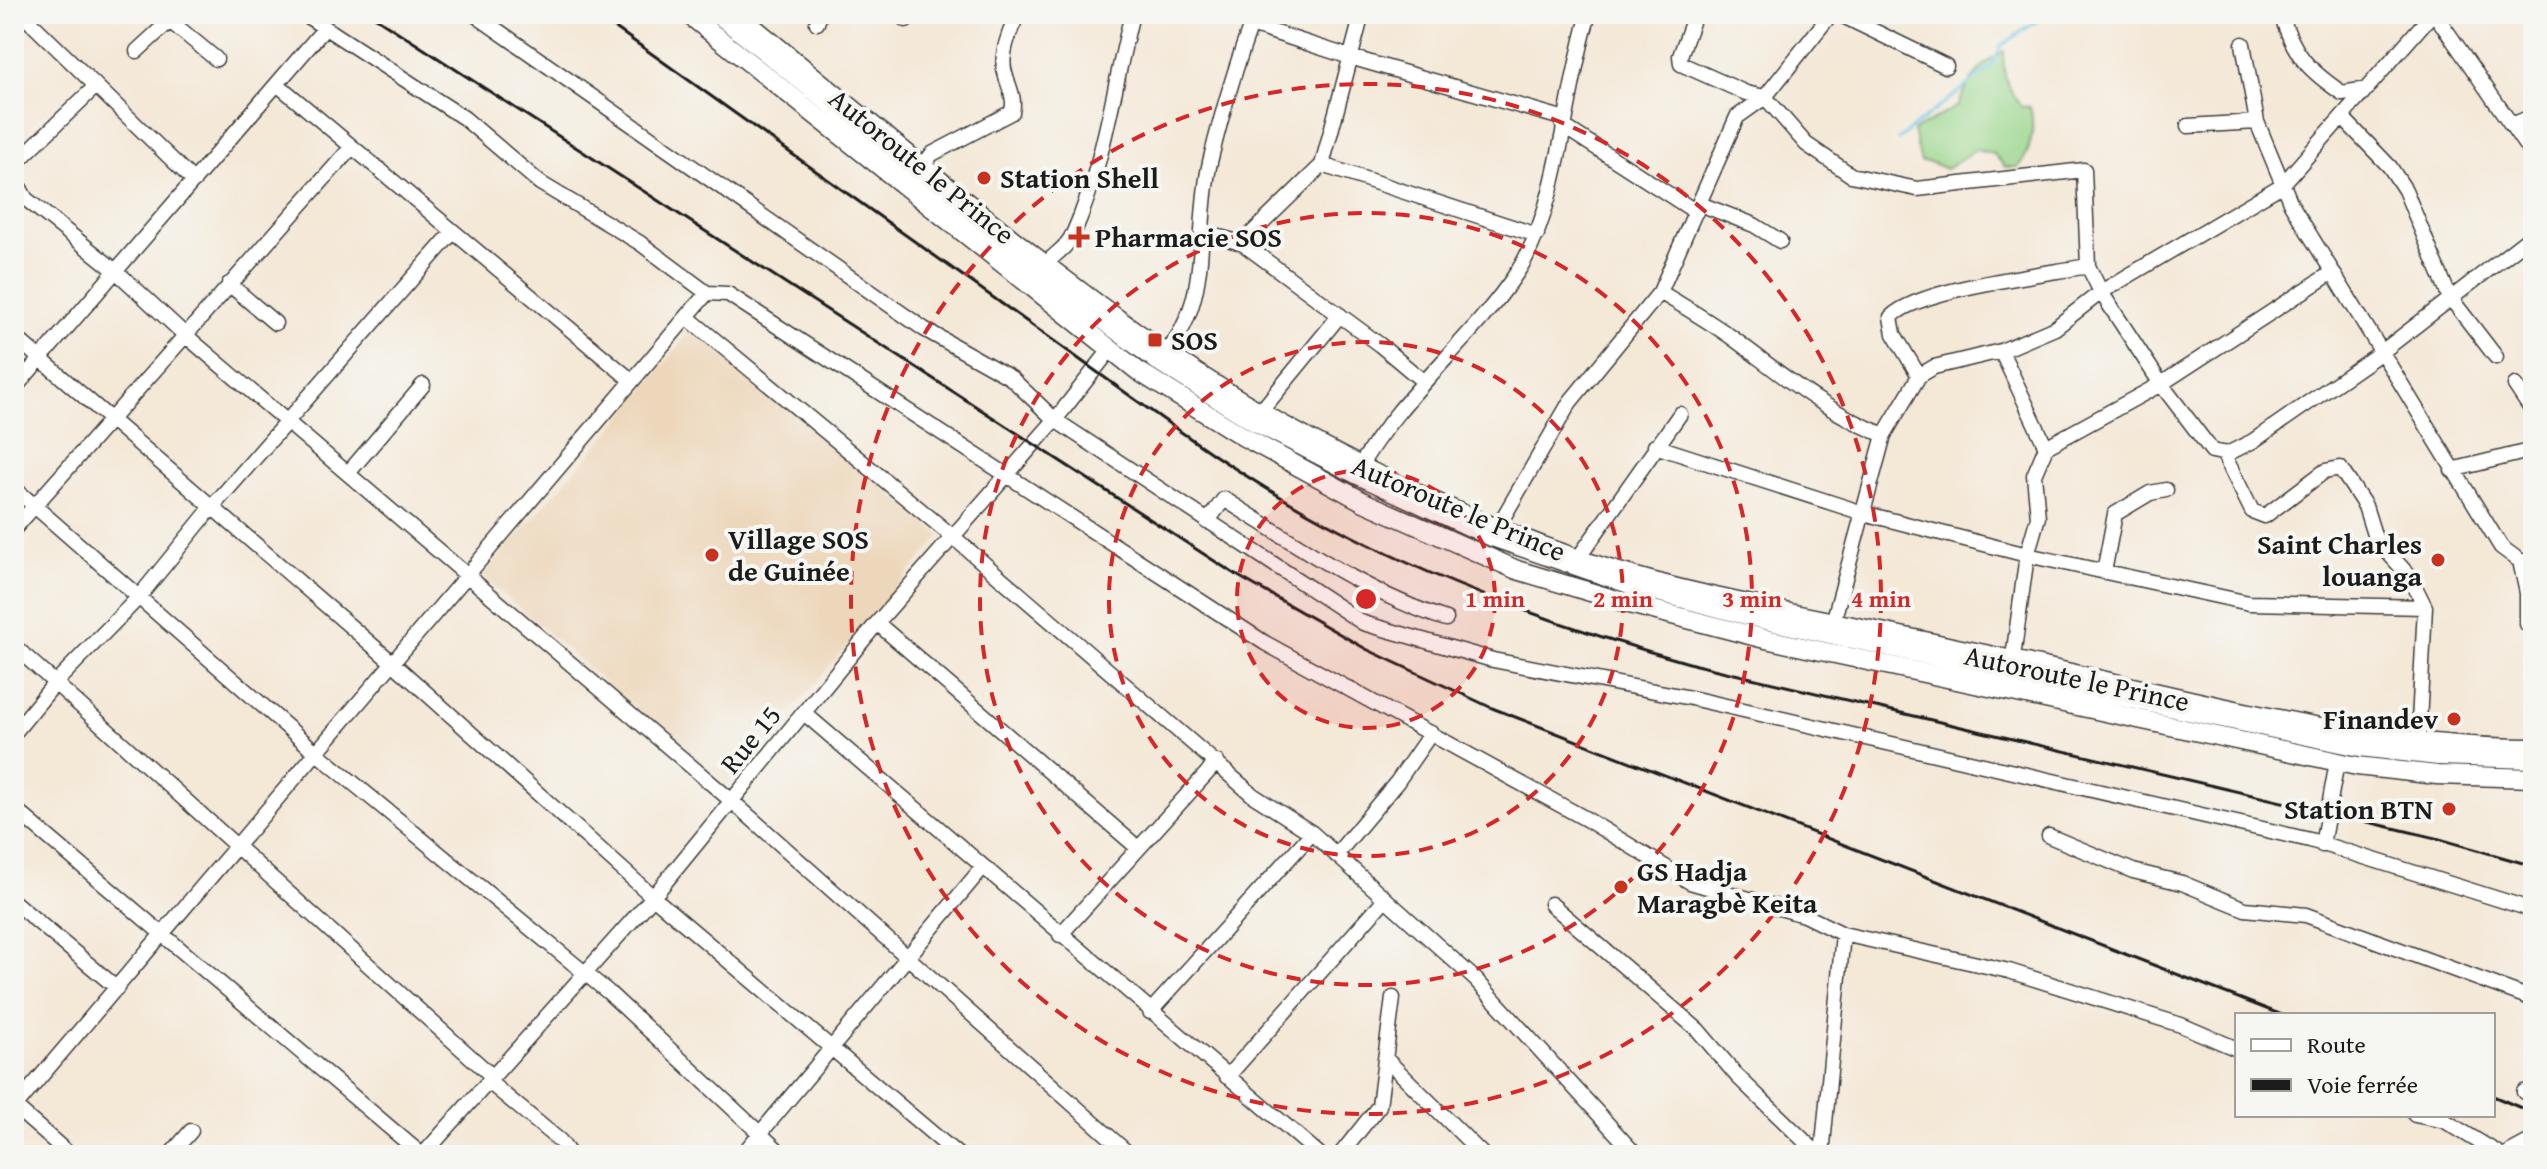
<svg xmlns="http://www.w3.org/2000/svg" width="2547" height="1169" font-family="'Gentium Book Plus',serif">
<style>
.built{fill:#edd7bb}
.green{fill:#99d68a;stroke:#5a7953;stroke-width:2}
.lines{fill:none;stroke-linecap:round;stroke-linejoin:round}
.stream{stroke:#67c4e6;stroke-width:3}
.minor-casing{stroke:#3c3b38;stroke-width:17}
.major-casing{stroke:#3c3b38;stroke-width:21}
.minor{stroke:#fff;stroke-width:14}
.major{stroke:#fff;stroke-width:18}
.rail{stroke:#1c1c1c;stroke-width:3}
.ring{fill:none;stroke:#d62828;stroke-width:4;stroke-dasharray:14 10}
.poi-dot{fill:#c8321e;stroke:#f6f6f2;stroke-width:3}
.labels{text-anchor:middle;stroke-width:8;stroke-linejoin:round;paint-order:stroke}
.street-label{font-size:28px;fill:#1c1c1c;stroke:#f6f6f2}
.poi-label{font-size:28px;font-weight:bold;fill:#1c1c1c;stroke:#f6f6f2;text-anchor:start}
.centre{fill:#d62828;stroke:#f6f6f2;stroke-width:4}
.ring-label{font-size:24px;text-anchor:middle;font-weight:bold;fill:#d62828;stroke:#f6f6f2;stroke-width:8;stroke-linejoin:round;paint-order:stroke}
</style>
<rect width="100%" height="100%" fill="#f6f6f2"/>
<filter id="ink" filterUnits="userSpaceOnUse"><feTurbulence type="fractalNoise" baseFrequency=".0125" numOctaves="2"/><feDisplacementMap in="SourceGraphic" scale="16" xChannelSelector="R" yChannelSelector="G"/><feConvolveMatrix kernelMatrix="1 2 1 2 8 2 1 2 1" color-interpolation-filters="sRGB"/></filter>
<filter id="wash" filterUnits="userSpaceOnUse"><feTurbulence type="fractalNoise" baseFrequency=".006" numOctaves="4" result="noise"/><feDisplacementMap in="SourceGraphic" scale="32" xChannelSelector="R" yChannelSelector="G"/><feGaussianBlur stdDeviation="1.8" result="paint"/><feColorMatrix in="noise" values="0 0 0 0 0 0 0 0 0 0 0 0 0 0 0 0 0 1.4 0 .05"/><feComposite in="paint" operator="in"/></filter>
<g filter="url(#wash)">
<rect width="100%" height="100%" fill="#f4e8d7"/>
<path class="built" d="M693 328 941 535 727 787 482 576 613 428Z"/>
<path class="green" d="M2004 52C2001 75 2008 87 2021 106L2030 107C2035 127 2032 151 2018 167H2005L1994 154 1976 150 1946 169 1930 162H1921L1913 131 1958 106C1967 83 1980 63 2004 52Z"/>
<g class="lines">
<path class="stream" d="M1898 139 1992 66 2001 46 2047 14"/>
</g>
</g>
<g filter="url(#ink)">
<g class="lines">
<defs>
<path id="minor" d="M22 14 194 181
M304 14 464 118 540 183 640 243 707 293 728 294 1265 643 1586 819 1690 882 1804 915 1843 934 2009 971 2181 1025 2237 1049
M474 14 924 329 1011 378 1055 420 1363 623 1493 660 1691 698 2310 840 2533 910
M740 14C882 128 1020 251 1170 353 1293 436 1439 508 1579 557 1660 585 1745 602 1829 619 1901 634 1972 649 2044 665 2205 700 2366 746 2533 746
M1695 14 1680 56 1681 64 1746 93 1765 97 1806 144 1851 175 1917 189 2084 170 2088 266 2101 292 2161 384 2212 451 2227 454 2253 441 2383 351 2533 235
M1839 14 1946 66
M2281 14C2294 55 2307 69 2342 93L2367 89
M2435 14 2533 156
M906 20 912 14
M170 21 216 59
M817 23 820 14
M1251 25 1350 57 1565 119
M2243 44 2257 122 2291 204 2501 547 2520 561H2533
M137 51 175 16
M277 84 631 380
M2342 117 2390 167 2405 190 2449 296 2496 357
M2514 124 2533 116
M1563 126 1696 212
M2188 126 2257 122
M14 165 96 86
M1322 165 1537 235
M921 168 932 154 1012 112C1016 96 1007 85 1004 69 1001 51 1010 30 1018 14
M14 177 26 199 116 271 184 334 733 802 1130 1155
M1700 204 1754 225 1780 241
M1204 233 1242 243 1380 345 1424 382
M1242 243 1322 165 1362 14
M1043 269C1051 254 1065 252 1074 232 1104 164 1114 85 1132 14
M229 284 275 323
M1660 292C1686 308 1714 324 1738 342 1786 378 1828 413 1884 435
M687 317 952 536 1254 796 1312 833 1476 980 1636 1155
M14 336 394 664 653 897 958 1155
M2001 351 2046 447
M1163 357C1214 298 1194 232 1210 162 1222 113 1237 61 1255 14
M1919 376 1894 334 1891 317C1919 288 2045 274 2088 266
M2515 385 2533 412
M14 389 325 28
M1261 411 1340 315
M1655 446 1863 513 2027 555 2249 603 2425 607 2418 742
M2223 453 2252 511 2265 516 2325 471 2340 468 2365 506 2375 538 2410 577 2425 607
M1358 470C1400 395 1471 342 1518 271 1560 206 1565 90 1589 14
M2452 470 2533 450
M349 472 423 385
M14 488 318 754 608 992 783 1155
M1207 522 1224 499C1295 543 1365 593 1446 619
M14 529 352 147
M1496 530 1570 402 1660 292 1737 117 1765 97 1831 14
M1579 557 1680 414
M2520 561 2527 593V624
M2104 572 2115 514 2150 493 2166 490
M877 623 1138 848
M1832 626 1884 435 1919 376 1934 367 2001 351 2055 328 2101 292 2282 185 2432 14
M14 646 493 1077
M2012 665 2027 555 2038 517 2034 475 2046 447 2161 384 2333 272
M804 713 1320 1155
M14 733 55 683 138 598 212 507 453 232
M14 808 422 1155
M2049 836 2133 871 2182 883 2245 909 2306 915 2533 999
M2322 845 2337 762
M1336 855 1397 782 1431 733
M14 902 117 988
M1551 904 1698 1030 1738 1077 1819 1155
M1060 935 1217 762
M1150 1012 1312 833
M1386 1059 1483 1155
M1227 1077 1385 899
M489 1082 560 1141 570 1155
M2524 1092 2533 1094
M14 1106 70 1155
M14 1108 707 293
M2415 1115 2445 1121 2501 1155
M170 1155 191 1131
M423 1155 653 897 877 623 1055 420 1110 350
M742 1155 983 867
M1340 1155 1379 1106 1393 998
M1822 1155 1843 934"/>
<path id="major" d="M688 14 1138 371 1244 437 1364 502 1517 570 1630 604 1761 638 2357 766 2437 775 2533 778
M718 14 1067 293 1159 362 1253 421 1356 474 1492 537 1635 586 1765 620 2055 683 2360 747 2438 756 2533 759
M2509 1155 2533 1142"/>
</defs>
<use href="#minor" class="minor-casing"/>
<use href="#major" class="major-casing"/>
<use href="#minor" class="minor"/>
<use href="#major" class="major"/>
<path class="rail" d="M370 14 1233 573 1366 649 1492 708 2282 1015
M596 14C742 118 887 222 1033 326 1133 397 1231 474 1340 530 1453 589 1573 631 1696 665L2436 838 2533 866
M2493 1096 2533 1113"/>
</g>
</g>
<circle cx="1366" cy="599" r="129" fill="#d62828" fill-opacity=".12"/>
<g class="ring">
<circle cx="1366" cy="599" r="129"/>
<circle cx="1366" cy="599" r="257"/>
<circle cx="1366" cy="599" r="386"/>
<circle cx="1366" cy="599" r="515"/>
</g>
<g class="poi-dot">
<circle cx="984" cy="178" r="8"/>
<path d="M1075 225h8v8h8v8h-8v8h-8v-8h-8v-8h8z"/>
<rect x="1147" y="332" width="16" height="16" rx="4"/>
<circle cx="712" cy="555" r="8"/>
<circle cx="2438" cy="560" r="8"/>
<circle cx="2454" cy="719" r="8"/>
<circle cx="2449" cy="809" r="8"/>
<circle cx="1621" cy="887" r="8"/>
</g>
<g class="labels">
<g class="street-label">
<text transform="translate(922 166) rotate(39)" y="10">Autoroute le Prince</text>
<text transform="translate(1459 508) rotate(23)" y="10">Autoroute le Prince</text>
<text transform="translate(2077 678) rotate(12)" y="10">Autoroute le Prince</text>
<text transform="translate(750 739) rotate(-51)" y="10">Rue 15</text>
</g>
<g class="poi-label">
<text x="1000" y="188">Station Shell</text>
<text x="1095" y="247">Pharmacie SOS</text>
<text x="1171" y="350">SOS</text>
<text x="728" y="549">Village SOS<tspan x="728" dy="32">de Guinée</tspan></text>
<text x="2422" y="554" text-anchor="end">Saint Charles<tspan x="2422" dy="32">louanga</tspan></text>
<text x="2438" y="729" text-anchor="end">Finandev</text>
<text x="2433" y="819" text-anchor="end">Station BTN</text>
<text x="1637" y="881">GS Hadja<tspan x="1637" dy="32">Maragbè Keita</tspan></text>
</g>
</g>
<circle cx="1366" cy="599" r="12" class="centre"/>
<g class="ring-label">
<text x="1495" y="607">1 min</text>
<text x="1623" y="607">2 min</text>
<text x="1752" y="607">3 min</text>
<text x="1881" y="607">4 min</text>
</g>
<rect width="2547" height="1169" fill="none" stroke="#f6f6f2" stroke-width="48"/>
<rect x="2235" y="1013" width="260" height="104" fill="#f6f6f2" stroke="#9f9f9c" stroke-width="2"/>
<rect x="2251" y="1039" width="40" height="12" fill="#ffffff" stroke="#9f9f9c" stroke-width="2"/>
<text x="2307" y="1053" font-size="24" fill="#1c1c1c">Route</text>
<rect x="2251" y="1079" width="40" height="12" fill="#1c1c1c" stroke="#9f9f9c" stroke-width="2"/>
<text x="2307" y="1093" font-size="24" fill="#1c1c1c">Voie ferrée</text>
</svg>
